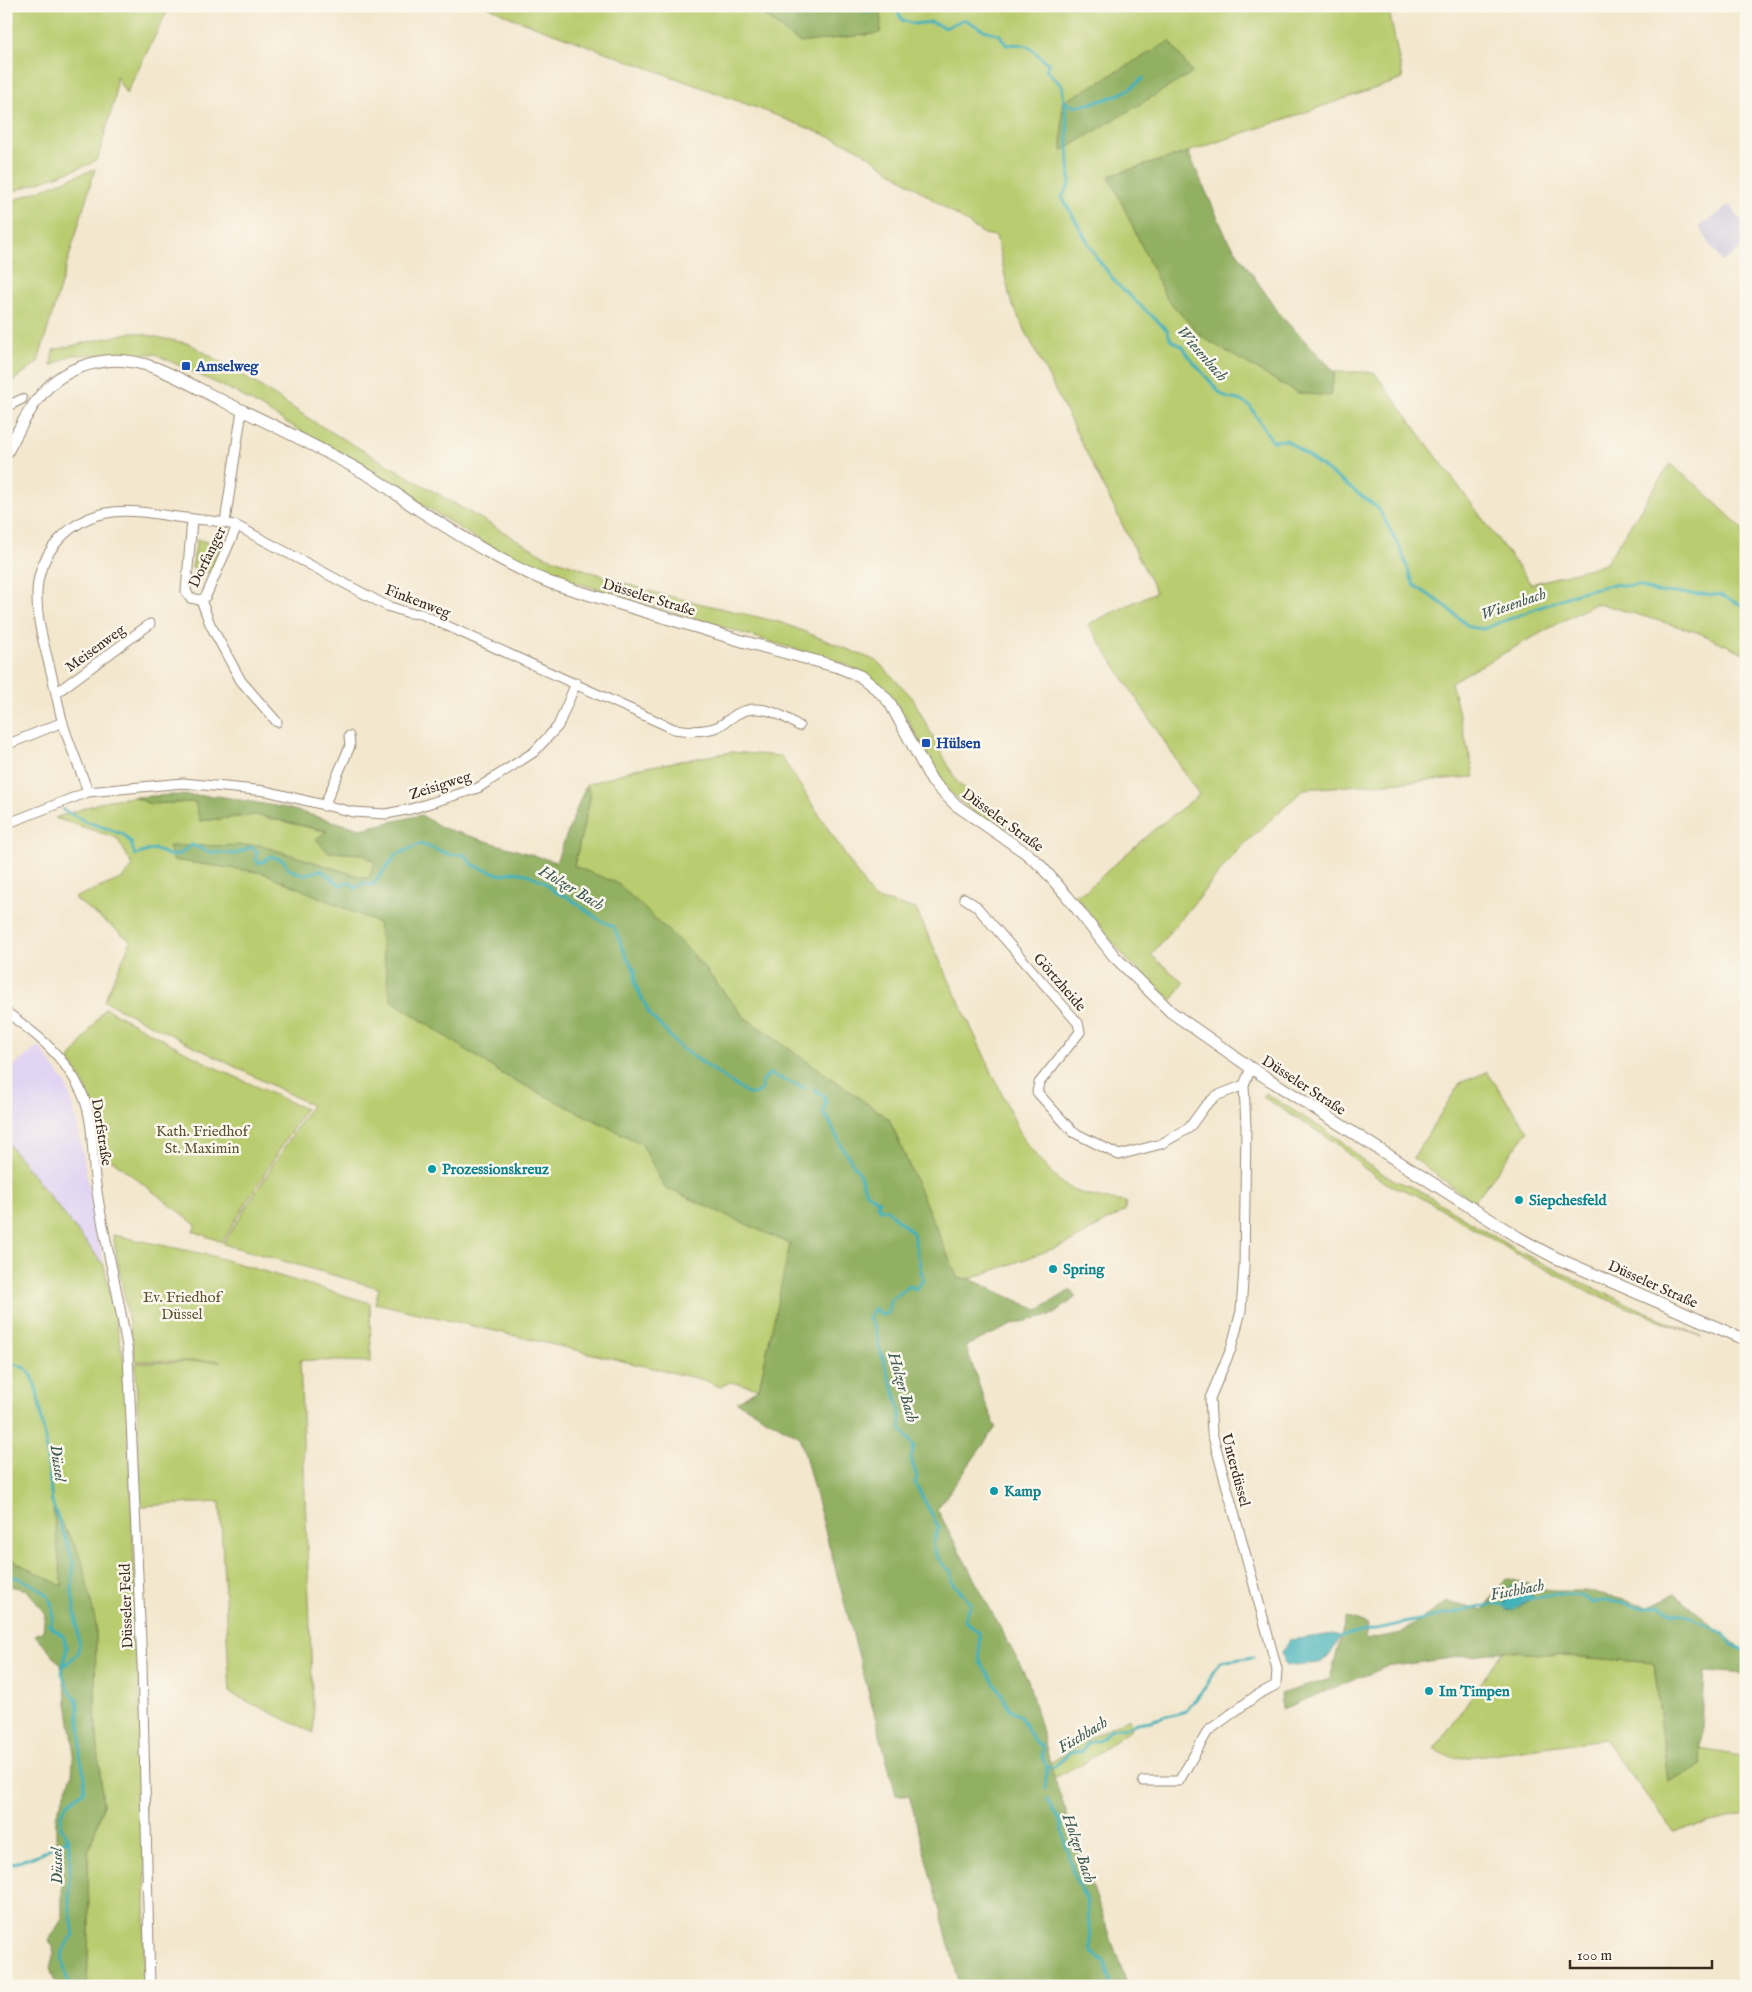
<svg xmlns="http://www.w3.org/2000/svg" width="1752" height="1992" font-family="'IM FELL English',serif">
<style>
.built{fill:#e1d4f3}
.industrial{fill:#c5c0da}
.green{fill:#b9cc70;stroke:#7a7b47}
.forest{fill:#92b062;stroke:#666d40}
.water{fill:#41b1b9;stroke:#3e6e6c}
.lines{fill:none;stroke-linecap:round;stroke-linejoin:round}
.stream{stroke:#41b1b9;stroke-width:3}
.street-casing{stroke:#978876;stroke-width:11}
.secondary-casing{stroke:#978876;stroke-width:13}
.street{stroke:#fff;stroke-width:9}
.secondary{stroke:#fff;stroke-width:11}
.transit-dot{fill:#1a4fb4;stroke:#fbf7ec;stroke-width:2}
.culture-dot{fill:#0f9aa8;stroke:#fbf7ec;stroke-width:2}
.labels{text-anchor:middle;stroke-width:5;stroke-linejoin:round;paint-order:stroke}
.transit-label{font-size:15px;font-weight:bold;fill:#164399;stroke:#fbf7ec;text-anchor:start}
.street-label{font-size:15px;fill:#3b2a1e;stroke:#fbf7ec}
.park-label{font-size:15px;fill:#5a5232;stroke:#fbf7ec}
.culture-label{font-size:15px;font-weight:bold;fill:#0d838f;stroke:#fbf7ec;text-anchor:start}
.water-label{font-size:16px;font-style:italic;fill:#3d5954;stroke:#fbf7ec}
</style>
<rect width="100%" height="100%" fill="#fbf7ec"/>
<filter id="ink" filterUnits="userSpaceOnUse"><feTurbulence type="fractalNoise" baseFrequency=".02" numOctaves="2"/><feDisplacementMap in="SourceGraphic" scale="10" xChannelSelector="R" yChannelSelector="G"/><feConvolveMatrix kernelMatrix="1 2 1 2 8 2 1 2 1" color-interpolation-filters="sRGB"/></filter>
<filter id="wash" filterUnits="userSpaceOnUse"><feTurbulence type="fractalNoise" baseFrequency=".0096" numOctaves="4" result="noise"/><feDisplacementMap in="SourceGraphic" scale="20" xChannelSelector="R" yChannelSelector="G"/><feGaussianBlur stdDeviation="1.12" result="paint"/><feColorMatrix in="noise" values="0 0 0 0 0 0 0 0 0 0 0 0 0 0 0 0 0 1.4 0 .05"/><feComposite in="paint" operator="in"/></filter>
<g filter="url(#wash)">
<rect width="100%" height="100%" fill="#f3e7ce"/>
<path class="built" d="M39 1046 67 1086 76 1119 104 1265 6 1141V1072Z"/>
<path class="industrial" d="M1730 205 1746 228V246L1722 262 1699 227Z"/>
<path class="green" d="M6 6H170L126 94 116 76 115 98 98 158 90 164 6 194Z
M488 6H751L800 43 882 9 880 6H1388L1403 79 1188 152 1109 176 1330 396 1335 372H1374L1531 584 1605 564 1670 464 1699 487 1746 532V654L1697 632 1608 606 1594 604 1451 682 1475 777 1304 789 1238 850 1151 955 1184 983 1172 1000 1128 961 1074 894 1085 891 1151 832 1199 795 1088 624 1156 592 1011 302 996 236 984 234 855 147 765 111 510 17Z
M95 169 38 362 13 381 6 383V203Z
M133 332 190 344 243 375 316 423 545 556 648 591 783 623 877 661 912 697 957 782 1009 826 997 828 972 811 948 790 908 721 889 692 871 677 847 665 538 571 481 542 405 493 237 393 155 354 72 355 51 366 53 350Z
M197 539 221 547 210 573 192 568Z
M731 752 781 756 873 898 916 909 1023 1139C1036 1154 1049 1174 1065 1185 1083 1197 1106 1199 1126 1202L1125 1211 1069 1243 970 1279H958L889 1119 744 1017 691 952 574 866 591 795 586 785 635 769Z
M134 797 150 804 195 802 200 821 256 815 328 832V852L364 854 376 863 368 879 259 845 174 860 264 873 378 923 391 1000 504 1075 642 1144 664 1187 791 1244 759 1388 730 1382 720 1387 704 1380 375 1303 379 1288 223 1244 311 1105 104 1001 131 941 74 898 123 878 133 866 117 838 55 818 108 800Z
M105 1008 212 1066 305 1109 222 1242 193 1231 196 1225 103 1153C97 1119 91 1089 69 1061Z
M1487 1072 1528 1131 1474 1202 1413 1158 1460 1083Z
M1265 1093 1339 1139 1367 1164 1392 1179 1417 1189 1516 1250 1589 1286 1702 1337 1589 1292 1515 1253 1415 1194 1389 1185 1364 1168 1336 1143 1263 1097Z
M6 1141 104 1265 126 1370 146 1845 144 1986H87L89 1928 88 1854 103 1805 95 1713 96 1625 54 1510 62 1586 6 1557Z
M113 1235 209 1255 370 1303 371 1362 300 1360 314 1733 230 1693 220 1502 140 1506 136 1363 221 1361H136Z
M1503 1651 1654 1663 1668 1782 1699 1766 1701 1749 1746 1757V1814L1673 1831 1604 1739 1454 1759 1434 1750Z
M1129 1718 1132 1728 1089 1760 1054 1778 1050 1763 1095 1735Z"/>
<path class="forest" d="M751 6H880L882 8 880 33 800 43Z
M1170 41 1192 73 1062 151V103Z
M1188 152 1226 236 1281 316 1335 372 1330 396 1297 393 1202 337 1166 298 1109 176Z
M586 785 591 795 574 866 617 883 691 952 744 1017 889 1119 958 1279H970L1038 1310 1071 1290 1076 1297 1054 1314 1014 1324 966 1346 984 1400 996 1427 937 1509 1028 1680 1054 1778 1126 1981 1131 1986H960L909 1795H896L800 1437 737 1402 759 1388 790 1244 664 1187 642 1144 504 1075 391 1000 378 923 264 873 173 860 169 846 259 845 368 879 375 863 363 854 328 852 316 839 327 831 256 815 200 821 195 802 150 804 134 797 171 795 218 796 286 808 361 829 421 815 443 828 556 862Z
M53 1509 81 1556 96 1625 95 1713 103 1805 88 1854 89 1928 87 1986H56L50 1968 54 1952 49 1940 62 1919V1866L56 1837V1816L72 1775 74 1747 61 1665 35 1635 43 1631 45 1614 27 1590 6 1585V1557L62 1586Z
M1506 1578 1552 1591H1585L1649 1606 1675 1594 1746 1653V1674L1705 1671 1700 1766 1668 1782 1654 1663 1503 1651 1386 1667 1282 1709 1280 1694 1330 1679 1346 1617 1368 1625 1366 1640 1401 1633 1447 1602 1483 1611Z"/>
<path class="water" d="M1517 1585 1532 1593 1533 1598 1513 1610H1508L1504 1606 1506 1594 1511 1586Z
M1333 1634 1340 1636C1323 1673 1321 1660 1288 1666L1285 1664 1282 1652 1289 1640Z"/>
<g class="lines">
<path class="stream" d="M860 6 862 10 873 12 884 6
M895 6 902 20 914 24 932 22 945 28 964 19 984 30 1000 35 1006 45C1033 41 1031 52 1049 64L1046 70 1062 86 1067 122 1070 184 1062 197 1097 258 1117 284 1167 330 1171 340 1183 347 1190 358 1220 393 1227 398 1239 400 1250 406 1272 441 1286 440 1378 508 1400 548 1414 585 1444 605 1469 627 1483 629 1580 592 1614 584 1625 586 1637 585 1657 592 1720 595 1746 607
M1063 101 1075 107C1100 101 1125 97 1143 78
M63 810 85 821 123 834 131 843 135 855 154 849 171 856 180 854 192 845 209 852 236 854 251 847 257 851 256 859 258 863 265 861 270 856 283 860 289 869 304 875 321 870 340 885 349 882 356 888 363 883 373 885 396 855 421 844 448 854 465 855 473 865 501 875 512 872 527 874 543 881 555 892 568 897 598 919 614 927 625 954 635 971V984L650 1015 681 1048 748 1094H756L762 1089V1082L769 1074 805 1088
M814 1089 824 1096 826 1103 823 1113 828 1119 842 1147 859 1173 866 1193 879 1201 877 1204 882 1210 887 1209 893 1216 913 1233 923 1280 916 1289 909 1286 890 1301 888 1313 882 1315 874 1308 869 1318 877 1334 879 1347 900 1409 901 1428 914 1446 911 1459 917 1477 915 1483 939 1528C937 1532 935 1536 934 1540 931 1551 942 1566 951 1571L952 1581 971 1604 964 1620 979 1633 980 1662 996 1685 1010 1709 1020 1716 1034 1741 1042 1746V1757L1047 1767 1045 1789
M6 1361 25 1368 32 1376 37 1391 46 1446 52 1502 69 1548 73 1564 72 1590 79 1642 78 1654 65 1665
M6 1575C15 1575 38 1587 45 1593 53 1600 56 1617 49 1625L63 1636 67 1647 62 1673 68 1688 77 1700 81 1735 80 1754 85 1778 83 1792 68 1803 61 1814V1827L68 1839 70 1853 69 1903 74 1935C54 1956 65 1961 68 1986
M1530 1599 1558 1594 1582 1596 1592 1603C1614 1595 1637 1613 1660 1605L1672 1613 1684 1614 1724 1633 1732 1645 1746 1651
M1338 1637 1495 1604 1507 1605
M1047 1767H1054L1070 1753 1081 1752 1088 1743 1099 1740 1112 1729 1127 1727 1137 1723 1150 1721 1186 1711 1207 1685 1213 1672 1221 1662 1253 1657
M1047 1800 1060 1821 1074 1876 1087 1901 1091 1952 1105 1962 1112 1986
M6 1866 35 1856 68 1839"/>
</g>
</g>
<g filter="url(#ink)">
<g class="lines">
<defs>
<path id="street" d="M6 407 22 399
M192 520 186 591 190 598 201 600 206 596 237 526
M225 522 242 410
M201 600 210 624 241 681 277 722
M56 693 150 624
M6 745 63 722
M88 792C80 768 69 745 62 720 58 704 55 688 51 672 45 648 37 623 37 597 36 554 70 517 113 512 132 510 151 513 170 516 192 520 216 519 237 526L387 606 409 613 421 614 674 729C687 731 704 732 717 727 724 724 730 718 737 714 759 702 781 714 799 726
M324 806 350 746 349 736
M6 824 88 792 183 783 266 791 353 812 386 814 411 809 478 788 534 752 558 726 576 683
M964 898 976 906 1078 1023 1080 1032 1039 1083 1037 1092 1073 1132 1119 1155 1161 1144 1189 1128 1205 1106 1216 1096 1244 1085 1251 1068
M6 1012C38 1035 64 1056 81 1091 95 1120 91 1155 96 1185 104 1242 120 1297 128 1354L142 1664 150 1986
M1143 1781H1179L1208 1731 1257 1695 1276 1685 1277 1669 1267 1632 1212 1433 1210 1398 1231 1349 1241 1311 1244 1267 1246 1127 1244 1085"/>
<path id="secondary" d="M6 454C31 407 46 369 105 361 146 355 186 383 221 400 272 425 324 449 373 478 389 487 403 500 419 510 462 537 504 564 551 583L742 641 838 667 860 676 880 692 890 703 932 781 956 805 1026 853 1040 865 1067 896 1114 956 1171 1012 1251 1068 1519 1238 1554 1257 1746 1340"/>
</defs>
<use href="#street" class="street-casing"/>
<use href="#secondary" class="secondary-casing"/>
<use href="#street" class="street"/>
<use href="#secondary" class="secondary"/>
</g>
</g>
<g class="transit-dot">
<rect x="181" y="361" width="10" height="10" rx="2.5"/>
<rect x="921" y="738" width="10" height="10" rx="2.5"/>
</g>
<g class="culture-dot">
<circle cx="432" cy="1169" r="5"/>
<circle cx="1519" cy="1200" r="5"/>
<circle cx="1053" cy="1269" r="5"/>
<circle cx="994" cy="1491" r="5"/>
<circle cx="1429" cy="1691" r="5"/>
</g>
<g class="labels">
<g class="transit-label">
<text x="196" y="371">Amselweg</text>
<text x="936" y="748">Hülsen</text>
</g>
<g class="street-label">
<text transform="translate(207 557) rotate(-64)" y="5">Dorfanger</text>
<text transform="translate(649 597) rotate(17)" y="5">Düsseler Straße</text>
<text transform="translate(418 601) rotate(21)" y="5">Finkenweg</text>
<text transform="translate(95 648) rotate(-36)" y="5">Meisenweg</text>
<text transform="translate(440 785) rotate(-18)" y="5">Zeisigweg</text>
<text transform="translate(1003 820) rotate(36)" y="5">Düsseler Straße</text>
<text transform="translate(1060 982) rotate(49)" y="5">Görtzheide</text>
<text transform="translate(1304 1085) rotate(33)" y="5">Düsseler Straße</text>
<text transform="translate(102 1132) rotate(81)" y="5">Dorfstraße</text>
<text transform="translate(1653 1284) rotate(24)" y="5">Düsseler Straße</text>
<text transform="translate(1236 1470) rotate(75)" y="5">Unterdüssel</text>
<text transform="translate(126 1606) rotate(-92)" y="5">Düsseler Feld</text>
</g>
<g class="park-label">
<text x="202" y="1136">Kath. Friedhof<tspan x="202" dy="17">St. Maximin</tspan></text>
<text x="182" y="1302">Ev. Friedhof<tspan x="182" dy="17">Düssel</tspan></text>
</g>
<g class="culture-label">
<text x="442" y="1174">Prozessionskreuz</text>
<text x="1529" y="1205">Siepchesfeld</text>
<text x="1063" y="1274">Spring</text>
<text x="1004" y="1496">Kamp</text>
<text x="1439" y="1696">Im Timpen</text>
</g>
<g class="water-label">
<text transform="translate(1203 353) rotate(49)" y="6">Wiesenbach</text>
<text transform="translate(1513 603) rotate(-19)" y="6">Wiesenbach</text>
<text transform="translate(572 887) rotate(31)" y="6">Holzer Bach</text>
<text transform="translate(904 1387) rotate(74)" y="6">Holzer Bach</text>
<text transform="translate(59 1463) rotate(82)" y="6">Düssel</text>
<text transform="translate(1517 1589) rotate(-11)" y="6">Fischbach</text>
<text transform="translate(1082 1734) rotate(-31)" y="6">Fischbach</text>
<text transform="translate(1080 1848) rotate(71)" y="6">Holzer Bach</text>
<text transform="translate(56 1866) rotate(-91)" y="6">Düssel</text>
</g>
</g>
<rect width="1752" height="1992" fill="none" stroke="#fbf7ec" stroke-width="25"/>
<path d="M1570 1960v8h142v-8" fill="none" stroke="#3b2a1e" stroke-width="2.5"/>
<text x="1577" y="1960" font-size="15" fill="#3b2a1e" stroke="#fbf7ec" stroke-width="4" paint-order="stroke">100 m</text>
</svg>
